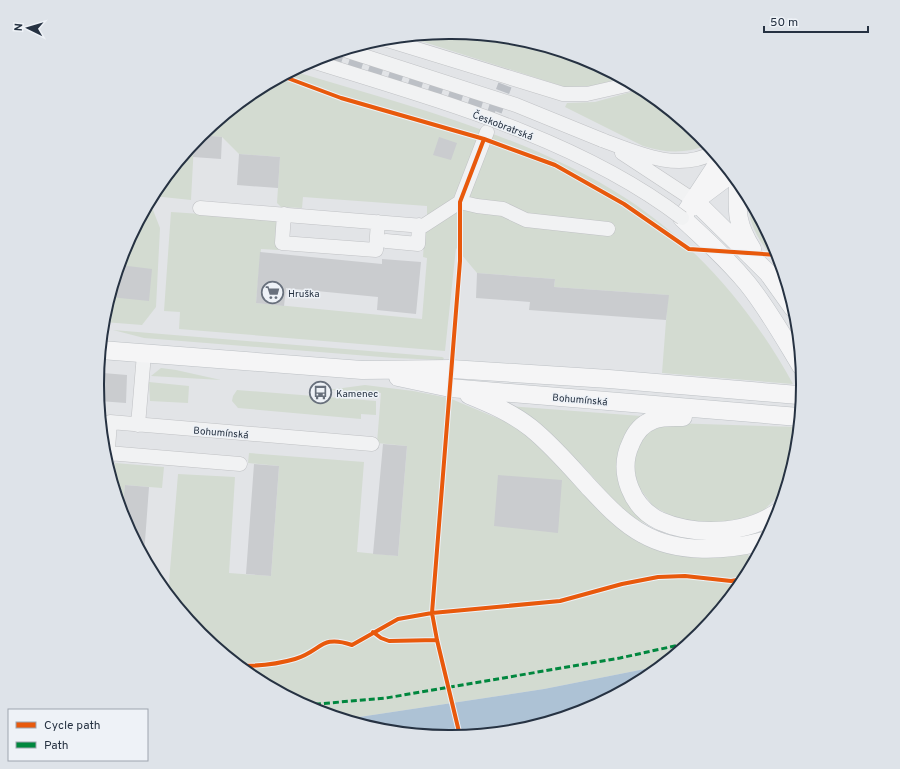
<svg xmlns="http://www.w3.org/2000/svg" width="900" height="769" font-family="Overpass,sans-serif">
<style>
.green{fill:#d3dbd1}
.water{fill:#adc2d5}
.building{fill:#cacccf}
.lines{fill:none;stroke-linecap:round;stroke-linejoin:round}
.minor-tunnel{stroke:#bcc0c6;stroke-width:14;stroke-dasharray:14 7;stroke-linecap:butt}
.minor-casing{stroke:#c0c2c5;stroke-width:15}
.major-casing{stroke:#bdc1c5;stroke-width:19}
.minor{stroke:#f1f2f3;stroke-width:14}
.major{stroke:#f5f5f6;stroke-width:18}
.minor-bridge-casing{stroke:#c0c2c5;stroke-width:15;stroke-linecap:butt}
.minor-bridge{stroke:#f1f2f3;stroke-width:14}
.quiet{stroke:#00873e;stroke-width:3;stroke-dasharray:6 3;stroke-linecap:butt}
.cycleway-casing{stroke:#eef2f7;stroke-width:6}
.cycleway{stroke:#e8590c;stroke-width:4}
.labels{text-anchor:middle;stroke-width:3;stroke-linejoin:round;paint-order:stroke}
.street-label{font-size:10px;fill:#263242;stroke:#eef2f7}
.poi-label{font-size:10px;fill:#263242;stroke:#eef2f7;text-anchor:start}
.rim{fill:none;stroke:#263242;stroke-width:2}
</style>
<rect width="100%" height="100%" fill="#e2e4e7"/>
<path class="green" d="M450 32C494 36 545 41 586 59 598 65 609 72 621 78L593 86 565 87 405 36Z
M293 71C405 105 528 135 627 199 697 245 753 311 793 384L662 373 668 295 554 287 555 279 477 273 456 248 445 351 179 329 180 312 164 311 171 212 281 219 278 250 261 249 256 303 422 319 427 258 423 257 425 227 433 222 427 215V206L303 197 302 208 281 207 277 203 280 157 239 154 222 137 201 135 254 91Z
M642 89 699 135 707 145C686 154 665 153 643 146L565 107 567 103 595 102Z
M194 143 191 200 153 196 157 188Z
M748 198 776 250 782 269C764 248 747 227 748 198Z
M146 210H153L160 228 156 307 142 325 104 322 124 249Z
M113 330 442 357 444 358 443 360 394 358 144 338Z
M161 368 176 370 221 380 151 376Z
M149 382 189 386 188 403 150 401Z
M365 385 413 391 449 398 511 424 538 443 636 537 747 553 749 556 758 552 743 581 699 634 660 666 544 689 346 719C291 703 244 673 202 634 189 623 179 607 168 594L178 474 235 477 229 573 271 576 279 466 248 463 249 453 364 462 357 552 398 556 407 446 377 443 381 393 328 390Z
M237 390 376 401V415L361 414V419L238 408 232 401 233 396Z
M508 406 641 416C626 431 615 447 617 469L640 512 744 536V538L701 540 686 538 655 528 636 519 620 507 581 464Z
M670 423 798 427 796 453 785 487 779 495 764 510 743 519 718 525 675 518 653 506 638 486 631 457 646 433Z
M115 463 164 467 162 488 125 485 122 513 111 476Z"/>
<path class="water" d="M660 666 646 678 585 710 519 730 450 737 381 730 346 719 544 689Z"/>
<path class="building" d="M201 135 222 137 221 159 193 157 194 143Z
M439 137 457 143 451 160 433 155Z
M239 154 280 157 278 188 237 185Z
M260 252 382 264V259L421 262 416 314 377 310 378 297 286 288 284 306 256 303Z
M120 265 152 269 149 301 110 297Z
M477 273 555 279 554 287 669 295 666 320 529 310 530 302 476 298Z
M103 373 127 375 126 403 99 401V374Z
M383 444 407 446 398 556 373 554Z
M254 464 279 466 271 576 246 574Z
M498 475 562 480 558 533 494 526Z
M125 485 149 487 144 555 122 513Z"/>
<g class="lines">
<path class="minor-tunnel" d="M329 55 496 109
M495 111 505 85"/>
<defs>
<path id="minor" d="M384 39 563 94H587L631 84
M602 140C637 153 677 172 713 153
M622 153 695 201
M460 202 477 206 503 209 526 220 608 229
M200 208 423 226 460 202 487 132
M284 214 282 243 376 250 378 222
M386 241 418 244 419 225
M138 425 144 354
M108 453 240 464
M107 462 110 422 372 444"/>
<path id="major" d="M720 160 682 218C705 239 728 260 747 283 768 309 784 338 801 366
M738 183C737 212 736 223 752 249
M699 198 731 174
M695 201 768 273 793 308
M101 350 362 370 451 369 609 379 798 395
M398 377 450 388 799 417
M469 395C491 404 512 413 531 428 552 445 570 466 588 486 604 503 622 523 643 534 678 554 726 551 764 541
M683 417C673 417 663 416 653 420 642 424 635 433 631 443 617 472 632 508 660 521 676 528 694 531 711 531 734 531 759 525 778 512"/>
</defs>
<use href="#minor" class="minor-casing"/>
<use href="#major" class="major-casing"/>
<use href="#minor" class="minor"/>
<use href="#major" class="major"/>
<defs>
<path id="minor-bridge" d="M345 50 516 105 602 140
M312 61C436 100 577 138 682 218"/>
</defs>
<use href="#minor-bridge" class="minor-bridge-casing"/>
<use href="#minor-bridge" class="minor-bridge"/>
<path class="quiet" d="M306 705 386 698 620 658 688 643"/>
<defs>
<path id="cycleway" d="M282 76 341 98 484 139 555 165 624 204 689 249 777 255
M373 632 381 638 389 641 437 640
M240 666C259 666 278 664 295 659 322 651 320 634 352 645L398 619 432 613 560 601 622 584 658 577 685 576 731 581 744 579
M460 736 437 640 432 613 460 261V202L484 139"/>
</defs>
<use href="#cycleway" class="cycleway-casing"/>
<use href="#cycleway" class="cycleway"/>
</g>
<defs>
<symbol id="supermarket-ring" viewBox="-11 -11 22 22"><circle r="9.5" fill="#eef2f7" stroke="#68707c" stroke-width="1.5"/><path d="M-6-5.5h2.5l.6 2H6L4.5 2H-2.5L-4.4-4H-6ZM-1.5 3.2a1.3 1.3 0 1 0 .1 0ZM3 3.2a1.3 1.3 0 1 0 .1 0Z" fill="#68707c"/></symbol>
<symbol id="bus-ring" viewBox="-11 -11 22 22"><circle r="9.5" fill="#eef2f7" stroke="#68707c" stroke-width="1.5"/><path d="M-5-6H5V4H4V6H2V4H-2V6H-4V4H-5ZM-3.5-4V0h7V-4ZM-3.5 1.2v1.5H-2V1.2ZM2 1.2v1.5H3.5V1.2Z" fill="#68707c"/></symbol>
</defs>
<g fill-rule="evenodd">
<use href="#supermarket-ring" x="260" y="280" width="25" height="25"/>
<use href="#bus-ring" x="308" y="380" width="25" height="25"/>
</g>
<g class="labels">
<g class="street-label">
<text transform="translate(503 125) rotate(21)" y="4">Českobratrská</text>
<text transform="translate(580 399) rotate(5)" y="4">Bohumínská</text>
<text transform="translate(221 432) rotate(5)" y="4">Bohumínská</text>
</g>
<g class="poi-label">
<text x="288" y="297">Hruška</text>
<text x="336" y="397">Kamenec</text>
</g>
</g>
<path d="M0 0H900V769H0ZM449 39H451A345 345 0 0 1 796 384V385A345 345 0 0 1 451 730H449A345 345 0 0 1 104 385V384A345 345 0 0 1 449 39Z" fill="#dee3e9" fill-rule="evenodd"/>
<path class="rim" d="M449 39H451A345 345 0 0 1 796 384V385A345 345 0 0 1 451 730H449A345 345 0 0 1 104 385V384A345 345 0 0 1 449 39Z"/>
<rect x="8" y="709" width="140" height="52" fill="#eef2f7" stroke="#9ea5af"/>
<rect x="16" y="722" width="20" height="6" fill="#e8590c" stroke="#9ea5af"/>
<text x="44" y="729" font-size="12" fill="#263242">Cycle path</text>
<rect x="16" y="742" width="20" height="6" fill="#00873e" stroke="#9ea5af"/>
<text x="44" y="749" font-size="12" fill="#263242">Path</text>
<g transform="translate(28 28) rotate(275)" stroke="#eef2f7" stroke-width="3" paint-order="stroke">
<path d="M0-3L7 15L0 10L-7 15Z" fill="#263242"/>
<text y="-6" font-size="11" font-weight="bold" text-anchor="middle" fill="#263242">N</text>
</g>
<path d="M764 26v6h104v-6" fill="none" stroke="#263242" stroke-width="2"/>
<text x="770" y="26" font-size="12" fill="#263242" stroke="#eef2f7" stroke-width="3" paint-order="stroke">50 m</text>
</svg>
